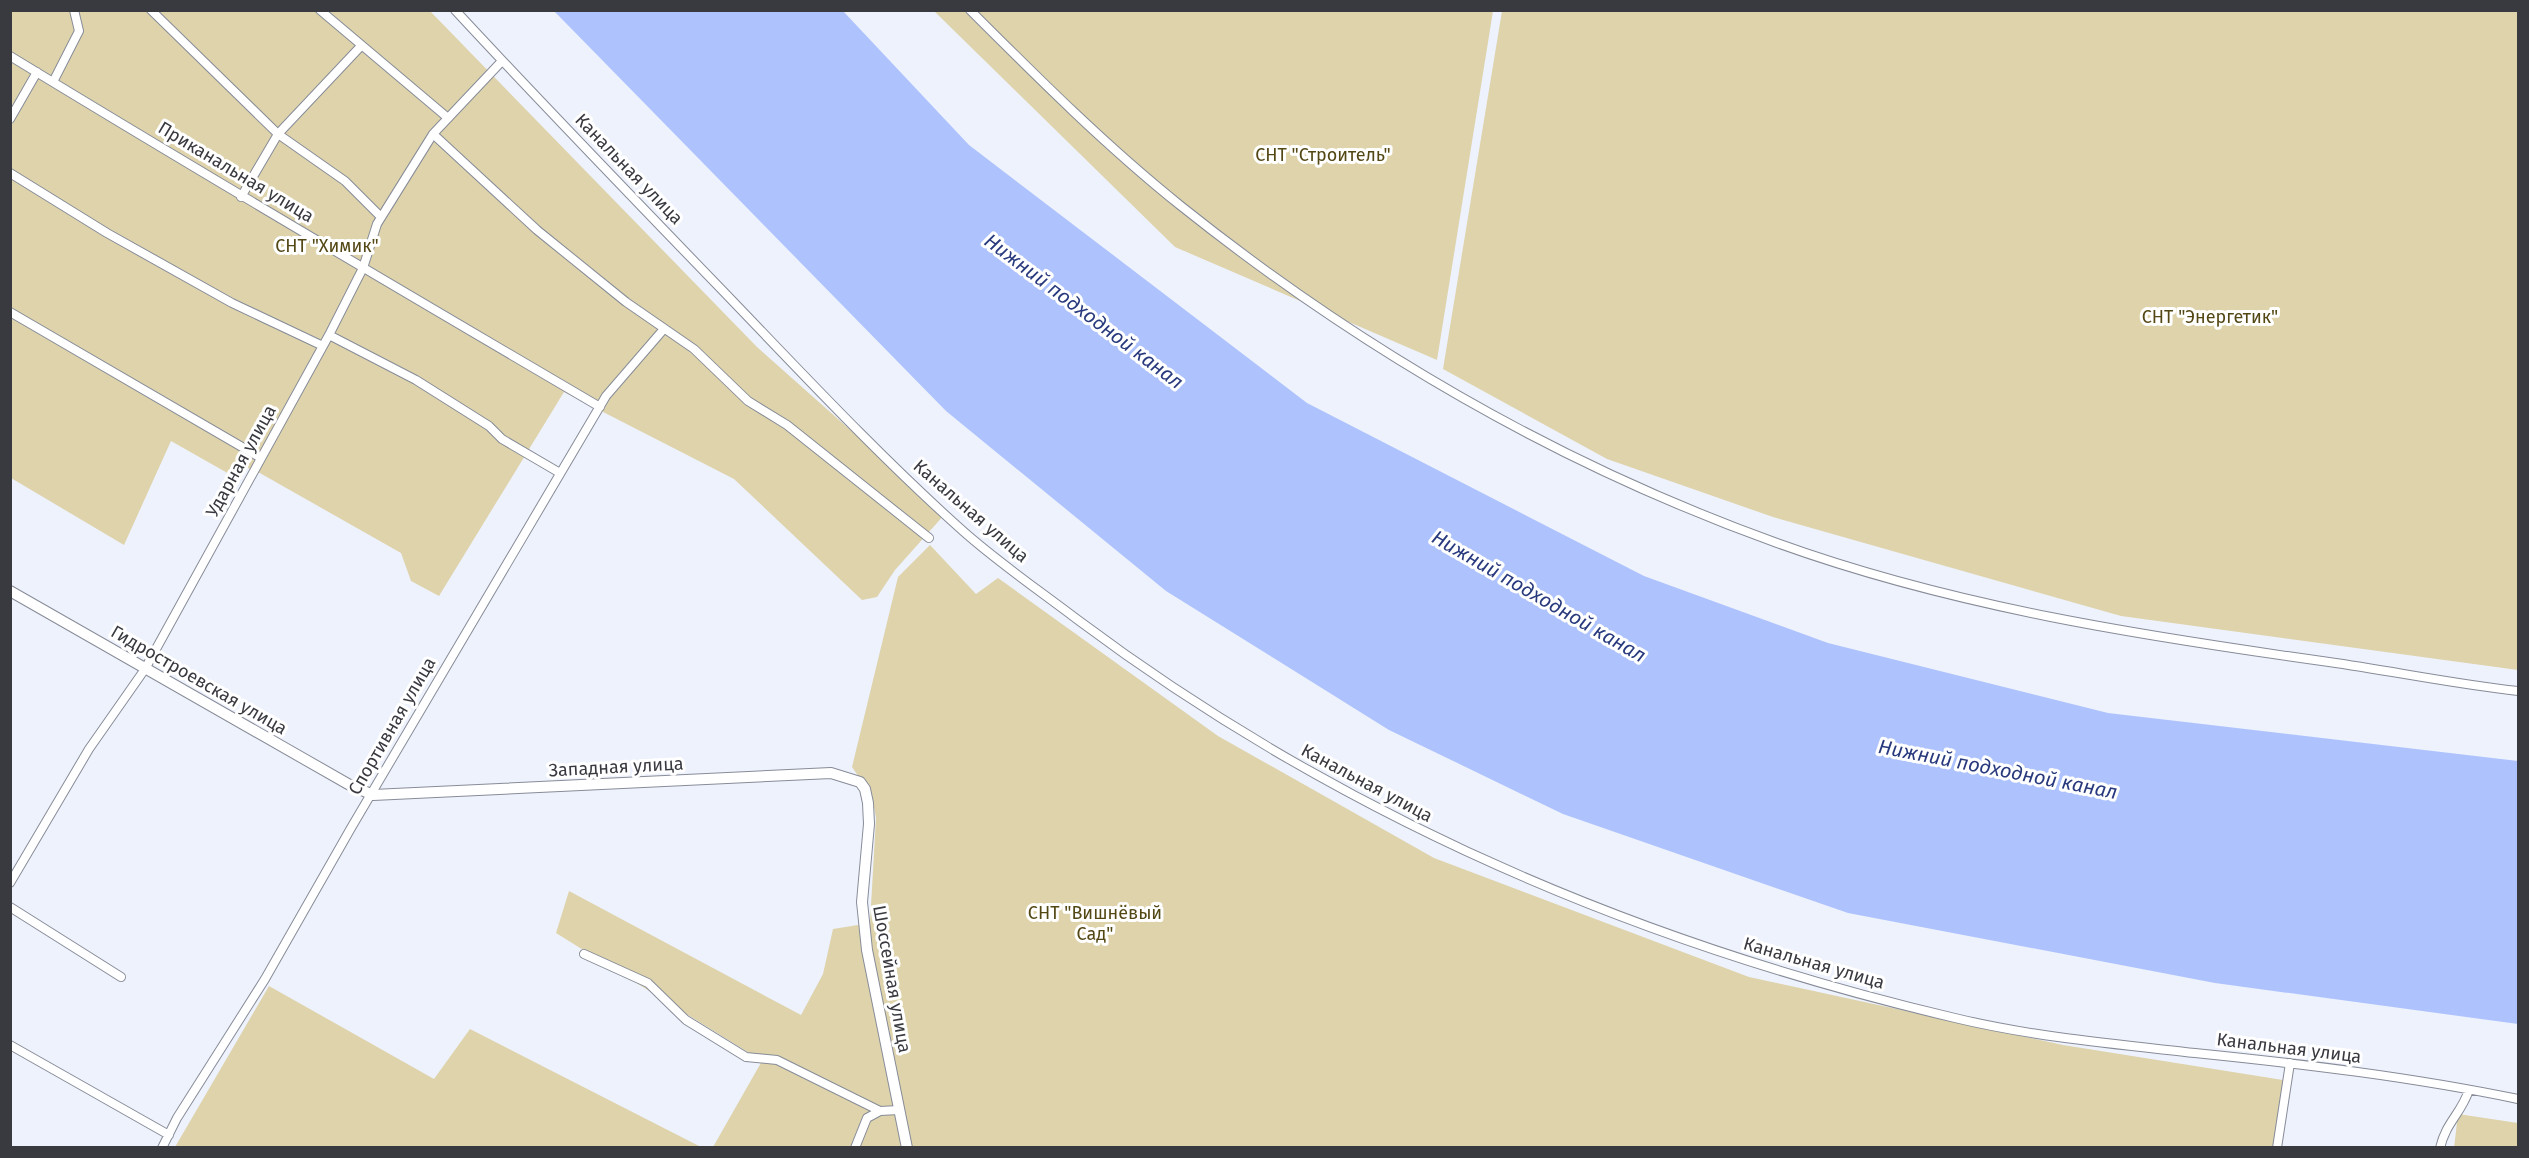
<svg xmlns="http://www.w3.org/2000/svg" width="2529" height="1158" font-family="'Fira Sans',sans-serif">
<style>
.green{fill:#ded3ab}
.water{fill:#aec3fe}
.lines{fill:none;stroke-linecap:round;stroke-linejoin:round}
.minor-casing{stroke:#878c98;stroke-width:10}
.tertiary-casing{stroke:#878c98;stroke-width:12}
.minor{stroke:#fff;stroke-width:8}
.tertiary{stroke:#fff;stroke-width:10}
.labels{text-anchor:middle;stroke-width:6;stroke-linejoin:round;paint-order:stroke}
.park-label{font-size:18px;fill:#534714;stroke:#fff}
.street-label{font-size:18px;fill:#383a40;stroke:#fff}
.water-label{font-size:20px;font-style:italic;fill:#283a7d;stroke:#fff}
</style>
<rect width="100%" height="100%" fill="#eef2fd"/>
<path class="green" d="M429 10 757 347 945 514 895 570 877 597 862 600 734 479 564 392 439 596 411 581 401 553 258 472 245 467 238 479 171 441 124 545 11 478V11Z
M934 11H1493L1437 360 1175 247Z
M1502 11H2518V670L2121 616 1773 517 1607 459 1443 369Z
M930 545 976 594 998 578 1218 736 1434 858 1749 977 2063 1045 2283 1080 2274 1148 713 1147 762 1061 556 933 569 891 801 1015 823 974 833 929 870 923 876 818 872 796 852 767 898 577Z
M269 986 434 1079 470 1029 701 1147H175Z
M2458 1114 2518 1123V1147L2454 1148Z"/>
<path class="water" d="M554 11H843L969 145 1307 403 1644 576 1828 643 2108 713 2518 761V1024L2215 983 1848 913 1563 814 1389 730 1166 591 946 411Z"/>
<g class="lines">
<defs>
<path id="minor" d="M151 10 278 134 345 181 381 217
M320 10 448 118
M455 10C543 105 633 198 723 291 801 372 879 456 963 531 999 563 1040 591 1078 620 1341 817 1636 943 1955 1018 2034 1037 2114 1044 2195 1053 2303 1064 2412 1077 2518 1099
M970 10C1038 78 1106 146 1181 206 1360 349 1560 465 1777 543 1954 607 2143 636 2329 662 2392 671 2455 684 2518 691
M10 56C205 175 402 291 600 407
M53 82 79 31 74 10
M10 119 37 72
M433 134 537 230 626 302 694 349 748 401 787 425 929 538
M10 173 107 233 232 303 323 346
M241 197 278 134 361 46
M10 312 261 458
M329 335 416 380 489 426 502 439 560 473
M10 883 89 749 145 669 329 335 363 268 377 224 433 134 502 61
M10 907 121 977
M584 954 648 983 686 1020 746 1057 777 1060 880 1111 867 1118 855 1148
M10 1045 169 1135
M880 1111 899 1110
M162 1148 177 1118 265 979 351 828 606 396 663 330
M2277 1148 2290 1063
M2440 1148C2446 1122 2461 1114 2469 1090"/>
<path id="tertiary" d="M10 591 348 784 373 795 831 773 860 782 865 789 868 803 869 824 862 902 867 950 907 1148"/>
</defs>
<use href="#minor" class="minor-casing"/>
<use href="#tertiary" class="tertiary-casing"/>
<use href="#minor" class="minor"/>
<use href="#tertiary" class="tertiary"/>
</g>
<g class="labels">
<g class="park-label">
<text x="1323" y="161">СНТ "Строитель"</text>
<text x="327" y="252">СНТ "Химик"</text>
<text x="2210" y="323">СНТ "Энергетик"</text>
<text x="1095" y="919">СНТ "Вишнёвый<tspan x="1095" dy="21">Сад"</tspan></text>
</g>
<g class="street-label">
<text transform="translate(629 169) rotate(46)" y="6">Канальная улица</text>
<text transform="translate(236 172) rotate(31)" y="6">Приканальная улица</text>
<text transform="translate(241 461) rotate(-61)" y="6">Ударная улица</text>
<text transform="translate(971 511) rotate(41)" y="6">Канальная улица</text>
<text transform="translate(199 680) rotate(30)" y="6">Гидростроевская улица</text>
<text transform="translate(392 726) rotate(-60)" y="6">Спортивная улица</text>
<text transform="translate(616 767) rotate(-3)" y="6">Западная улица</text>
<text transform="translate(1367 783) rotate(28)" y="6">Канальная улица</text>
<text transform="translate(1814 963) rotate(16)" y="6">Канальная улица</text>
<text transform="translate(892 979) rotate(80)" y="6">Шоссейная улица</text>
<text transform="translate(2289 1048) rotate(7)" y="6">Канальная улица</text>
</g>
<g class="water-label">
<text transform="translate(1084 311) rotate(37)" y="7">Нижний подходной канал</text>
<text transform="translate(1539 596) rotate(30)" y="7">Нижний подходной канал</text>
<text transform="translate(1998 769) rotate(11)" y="7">Нижний подходной канал</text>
</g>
</g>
<rect width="2529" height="1158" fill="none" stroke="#383a40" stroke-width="24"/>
</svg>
